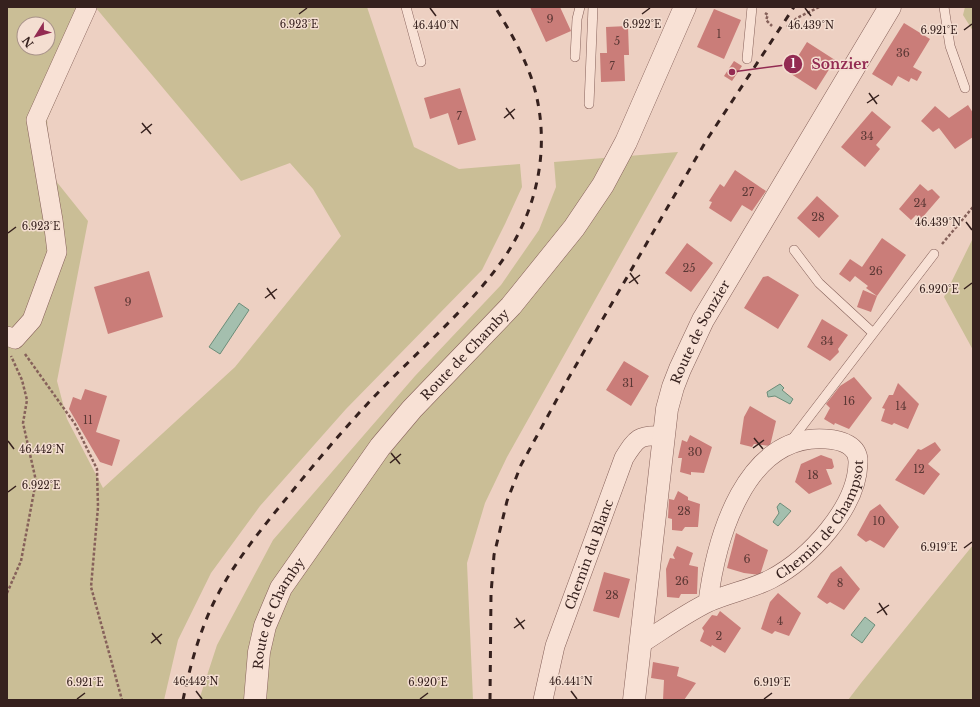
<svg xmlns="http://www.w3.org/2000/svg" width="980" height="707" font-family="'Libre Baskerville',serif">
<style>
.green{fill:#cabe96;fill-rule:evenodd}
.water{fill:#a4bfae;stroke:#6c8d79}
.building{fill:#ca7d79}
.lines{fill:none;stroke-linecap:round;stroke-linejoin:round}
.service-casing{stroke:#86615a;stroke-width:10}
.minor-casing{stroke:#86615a;stroke-width:20}
.tertiary-casing{stroke:#86615a;stroke-width:23}
.path{stroke:#86615a;stroke-width:2.5;stroke-dasharray:3 2;stroke-linecap:butt}
.service{stroke:#f8e1d5;stroke-width:9}
.minor{stroke:#f8e1d5;stroke-width:19}
.tertiary{stroke:#f8e1d5;stroke-width:22}
.rail{stroke:#36211e;stroke-width:3;stroke-dasharray:7 7;stroke-linecap:butt}
.ticks{fill:none;stroke:#36211e;stroke-width:1.5}
.labels{text-anchor:middle;stroke-width:3;stroke-linejoin:round;paint-order:stroke}
.number-label{font-size:11px;fill:#5b3835}
.street-label{font-size:13px;fill:#36211e;stroke:#f4ded1}
.ticks-label{font-size:10px;text-anchor:middle;fill:#36211e;stroke:#f4ded1;stroke-width:3;stroke-linejoin:round;paint-order:stroke}
.leader{fill:none;stroke:#932b52;stroke-width:1.5}
.callout-dot{fill:#932b52;stroke:#f4ded1;stroke-width:1.5}
.mark-label{font-size:12px;text-anchor:middle;font-weight:bold;fill:#fff}
.callout-label{font-size:14px;text-anchor:middle;font-weight:bold;fill:#932b52;stroke:#f4ded1;stroke-width:3;stroke-linejoin:round;paint-order:stroke}
</style>
<rect width="100%" height="100%" fill="#edd0c2"/>
<path class="green" d="M7 7H367L414 147 459 169 520 164 522 187 505 224 482 270 346 409 260 506 211 573 178 640 164 700H7ZM96 8 241 181 290 163 313 189 341 236 235 367 103 488 67 419 57 381 88 221 52 176 47 120ZM24 24H48V48H24Z
M965 7H973V31L963 15Z
M678 152 507 457 485 503 467 563 473 700H199L217 645 273 540 415 376 501 285 539 230 556 187 554 162Z
M973 238V350L944 297Z
M973 545V700H848L861 683Z"/>
<path class="water" d="M239 303 249 310 220 354 209 347Z
M780 384 784 388 782 390 793 399 790 404 775 396 768 397 767 392Z
M780 503 791 511 778 526 773 522 779 513 777 507Z
M865 617 875 625 862 643 851 635Z"/>
<path class="building" d="M530 7H560L571 31 546 42Z
M714 9 741 20 724 59 697 47Z
M904 23 930 39 913 67 922 72 917 81 911 78 909 82 898 76 892 86 872 74Z
M628 26 629 55H624L625 81 601 82 600 53H607L606 27Z
M807 42 835 60 816 90 788 72Z
M734 61 742 66 732 81 724 76Z
M460 88 476 140 458 145 448 113 430 119 424 98Z
M968 105 973 113V137L955 149 939 128 933 132 921 121 935 106 949 118Z
M872 111 891 127 876 145 880 149 865 167 841 147Z
M735 170 766 191 752 211 742 205 731 222 709 208 712 202 709 201 720 184 724 187Z
M920 184 928 191 932 189 940 197 921 219 916 215 911 220 899 209Z
M817 196 839 216 819 238 797 218Z
M882 238 906 255 877 296 871 312 857 307 863 290 877 296 866 288 868 286 855 276 850 282 839 274 850 259 862 267Z
M687 243 713 263 691 292 665 273Z
M149 271 163 317 108 334 94 287Z
M768 276 799 295 778 329 744 308 763 277Z
M822 319 848 335 838 349 839 352 830 361 807 347Z
M624 361 649 376 631 406 606 390Z
M854 377 872 398 849 429 835 423 834 425 824 419 830 408 826 404 840 386Z
M898 383 919 404 908 429 894 423 892 425 881 421 885 409 882 408 889 395H893Z
M85 389 107 396 96 432 120 440 112 466 100 462 69 409 73 397 81 400Z
M750 406 776 421 770 446 754 444 752 447 740 444 744 417Z
M690 435 712 447 704 473 691 472V475L680 472 682 458H678L682 440 687 442Z
M935 442 941 450 928 464 940 474 924 495 895 480 918 449 921 450Z
M821 455 832 459 834 467 832 469H826L832 484 809 494 795 482 801 464Z
M678 491 688 497V500L700 504 698 527H685L682 531 672 530V519L668 518 669 499 674 500Z
M880 504 899 527 884 548 870 540 866 542 857 535 870 511Z
M736 533 768 550 760 575 744 573 727 568Z
M677 546 693 553 689 565 698 567 697 594H681L679 598 667 597 666 569 670 558 675 559 673 555Z
M841 566 860 589 844 610 830 602 827 604 817 597 831 573Z
M604 572 630 579 619 618 593 611Z
M778 593 801 613 789 636 775 631 772 634 761 629 770 602Z
M720 611 741 628 725 653 712 645 711 647 700 641 704 631 702 628 712 615 717 616Z
M653 662 679 667 677 676 696 683 684 700H663L664 680 651 678Z"/>
<g class="lines">
<defs>
<path id="service" d="M406 7 421 62
M944 7 950 46 965 88
M575 57 577 19 580 7
M747 59 752 7
M589 104 593 7
M794 250 819 283 872 332
M790 442 934 254"/>
<g id="minor">
<path d="M7 336 15 339 32 320 57 252 53 220 36 120 87 7"/>
<path id="s1" d="M642 643C664 629 686 613 709 602 729 593 752 589 771 579 809 559 857 508 858 463 859 445 841 440 826 439 745 433 716 539 708 602"/>
<path id="s2" d="M543 700 555 646 624 458C636 439 639 434 663 436"/>
</g>
<g id="tertiary">
<path id="s3" d="M255 700 259 652 265 626 281 588 380 447 412 409 511 306 574 228 603 185 626 142 685 7"/>
<path id="s4" d="M634 700 667 409 673 387 680 369 703 320 890 7"/>
</g>
</defs>
<use href="#service" class="service-casing"/>
<use href="#minor" class="minor-casing"/>
<use href="#tertiary" class="tertiary-casing"/>
<path class="path" d="M765 13 768 15 766 20 772 26
M787 27 797 18 819 7
M942 244 973 207
M25 354 75 424 97 469 98 507 91 587 122 700
M7 593 21 561 36 481 23 423 27 400 22 380 11 356"/>
<use href="#service" class="service"/>
<use href="#minor" class="minor"/>
<use href="#tertiary" class="tertiary"/>
<path class="rail" d="M183 700C190 666 199 633 214 602 234 562 262 528 290 494 316 462 343 430 371 400 413 355 463 314 499 265 539 211 553 141 531 77 522 52 509 29 495 7
M490 700 491 594 494 555 507 501 521 465 568 379 706 141 794 7"/>
</g>
<path class="ticks" d="M430 8 436 16M805 8 811 16M299 14 307 8M642 14 650 8M964 30 972 24M869 93 877 104M867 103 879 95M506 108 514 119M504 118 515 109M142 123 151 134M141 133 152 124M966 222 972 230M8 233 16 227M630 273 638 284M629 283 640 275M267 288 275 299M964 289 972 283M265 298 277 289M754 438 763 449M8 441 14 449M753 448 764 440M391 453 400 464M390 463 401 454M8 492 16 486M964 548 972 542M879 603 887 615M877 613 889 605M516 618 524 629M514 628 525 620M152 633 161 644M151 643 162 634M196 691 202 699M571 691 577 699M77 699 85 693M420 699 428 693M764 699 772 693"/>
<g class="labels">
<g class="number-label">
<text x="550" y="23">9</text>
<text x="719" y="38">1</text>
<text x="617" y="45">5</text>
<text x="903" y="57">36</text>
<text x="612" y="70">7</text>
<text x="459" y="120">7</text>
<text x="867" y="140">34</text>
<text x="748" y="196">27</text>
<text x="920" y="207">24</text>
<text x="818" y="221">28</text>
<text x="689" y="272">25</text>
<text x="876" y="275">26</text>
<text x="128" y="306">9</text>
<text x="827" y="345">34</text>
<text x="628" y="387">31</text>
<text x="849" y="405">16</text>
<text x="901" y="410">14</text>
<text x="88" y="424">11</text>
<text x="695" y="456">30</text>
<text x="919" y="473">12</text>
<text x="813" y="479">18</text>
<text x="684" y="515">28</text>
<text x="879" y="525">10</text>
<text x="747" y="563">6</text>
<text x="682" y="585">26</text>
<text x="840" y="587">8</text>
<text x="612" y="599">28</text>
<text x="780" y="625">4</text>
<text x="719" y="640">2</text>
</g>
<g class="street-label">
<text dy="5" stroke="none"><textPath href="#s4" startOffset="377">Route de Sonzier</textPath></text>
<text dy="5" stroke="none"><textPath href="#s3" startOffset="414">Route de Chamby</textPath></text>
<text dy="5" stroke="none"><textPath href="#s1" startOffset="225">Chemin de Champsot</textPath></text>
<text dy="5" stroke="none"><textPath href="#s2" startOffset="153">Chemin du Blanc</textPath></text>
<text dy="5" stroke="none"><textPath href="#s3" startOffset="91">Route de Chamby</textPath></text>
</g>
</g>
<g class="ticks-label">
<text x="299" y="28">6.923°E</text>
<text x="642" y="28">6.922°E</text>
<text x="436" y="29">46.440°N</text>
<text x="811" y="29">46.439°N</text>
<text x="939" y="34">6.921°E</text>
<text x="938" y="226">46.439°N</text>
<text x="41" y="230">6.923°E</text>
<text x="939" y="293">6.920°E</text>
<text x="42" y="453">46.442°N</text>
<text x="41" y="489">6.922°E</text>
<text x="939" y="551">6.919°E</text>
<text x="196" y="685">46.442°N</text>
<text x="571" y="685">46.441°N</text>
<text x="85" y="686">6.921°E</text>
<text x="428" y="686">6.920°E</text>
<text x="772" y="686">6.919°E</text>
</g>
<path class="leader" d="M732 72L793 64"/>
<g class="callout-dot">
<circle cx="732" cy="72" r="4"/>
<circle cx="793" cy="64" r="10"/>
</g>
<g class="mark-label">
<text x="793" y="68">1</text>
</g>
<g class="callout-label">
<text x="840" y="69">Sonzier</text>
</g>
<rect width="980" height="707" fill="none" stroke="#36211e" stroke-width="16"/>
<g transform="translate(36 36) rotate(233)"><circle r="19" fill="#f4ded1" stroke="#a89289"/>
<path d="M0-3L7 15L0 10L-7 15Z" fill="#932b52"/>
<text y="-6" font-size="11" font-weight="bold" text-anchor="middle" fill="#36211e">N</text>
</g>
</svg>
